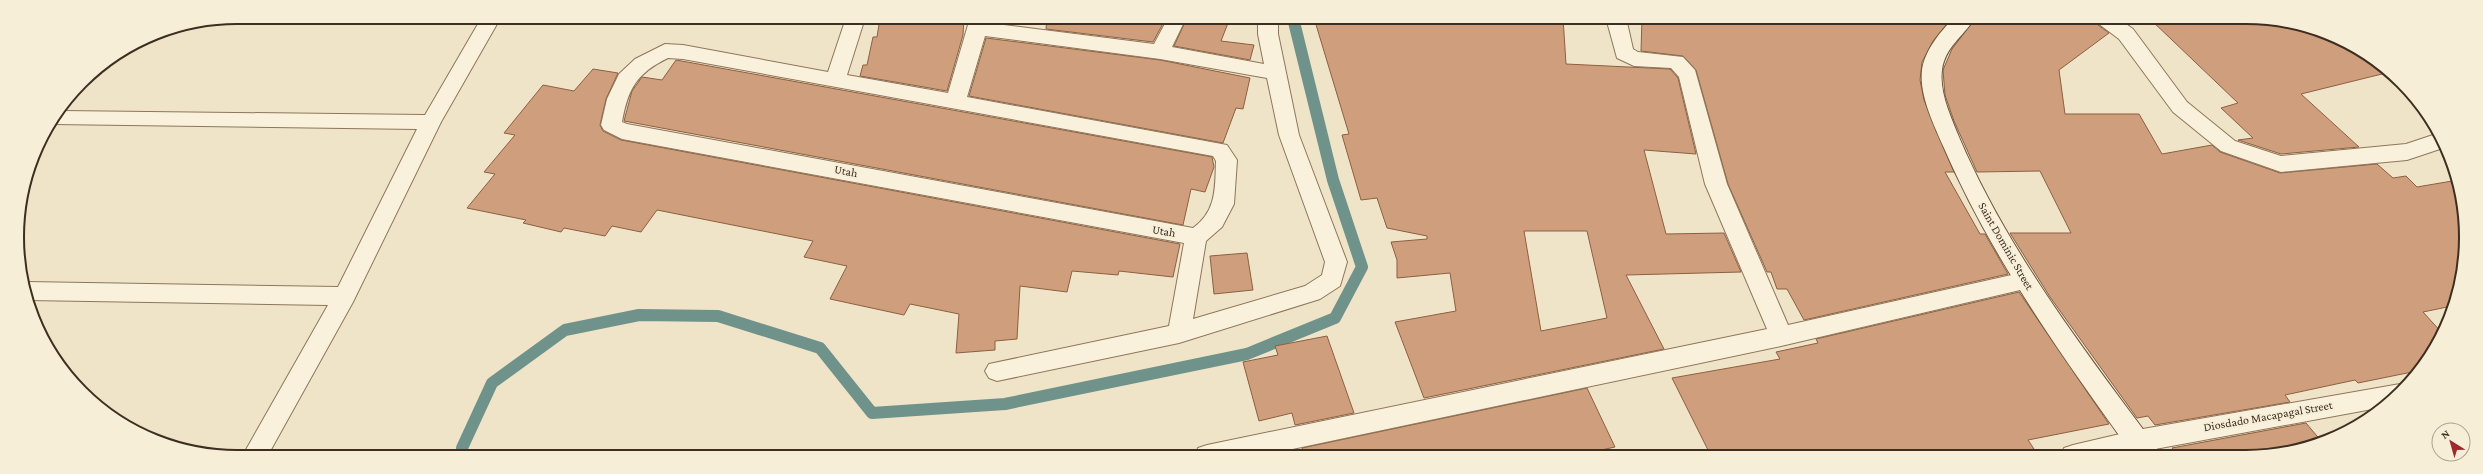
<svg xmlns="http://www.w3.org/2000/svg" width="2483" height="474" font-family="'Crimson Pro',serif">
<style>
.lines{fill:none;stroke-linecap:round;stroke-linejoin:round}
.stream{stroke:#6f938a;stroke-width:12}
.building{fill:#cf9f7d;stroke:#8d5f41;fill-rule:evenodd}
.street-casing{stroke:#8d765c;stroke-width:2}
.secondary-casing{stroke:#6f573f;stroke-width:2}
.street{fill:#faf1dc;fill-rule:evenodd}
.secondary{fill:#faf1dc;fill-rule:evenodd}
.labels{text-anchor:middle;stroke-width:4;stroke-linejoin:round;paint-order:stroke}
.street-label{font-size:12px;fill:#3d2e20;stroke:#f7eed8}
.rim{fill:none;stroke:#3d2e20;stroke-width:2}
</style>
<rect width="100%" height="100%" fill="#f0e4c8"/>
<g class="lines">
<path class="stream" d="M462 455V448L492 383 565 330 639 315 718 316 820 348 872 413 1005 404 1247 354 1335 318 1362 267 1333 180 1293 18"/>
</g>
<path class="building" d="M880 18H964L963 35 947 91 860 76 863 65H867L873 37H877Z
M1047 18H1166L1153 42 1046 29Z
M1187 18H1230L1221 41 1254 45 1250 60 1174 46Z
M1314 18H1357L1360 24 1408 18H1563L1566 64 1670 69 1678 78 1696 154 1644 150 1666 234 1724 233 1741 272 1626 275 1664 349 1424 398 1395 322 1456 311 1450 273 1397 278V260L1391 242 1427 239V236L1387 228 1377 198 1361 200 1342 135 1349 134ZM1524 231H1587L1607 318 1541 331Z
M1642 18 1951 19 1933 41 1922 62 1920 80 1924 100 1954 172H1945L1980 234H1985L2008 274 1804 320 1787 289H1777L1771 272H1767L1728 184 1696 70 1683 56 1641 51Z
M1975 19H2096L2098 25 2109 33 2059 70 2065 114H2139L2162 154 2212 145 2220 152 2280 173 2377 164 2393 178 2406 176 2417 187 2458 180 2464 265 2452 306 2423 312 2443 334 2417 371 2358 383 2355 380 2285 395 2290 402 2155 425 2148 416 2137 418 2050 297 2010 233H2071L2040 171 1977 172 1954 121 1945 95 1943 70 1952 49Z
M2150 19H2274L2356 46 2386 73 2301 94 2359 147 2281 154 2238 140 2253 138 2221 108 2238 103Z
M986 38 1160 60 1250 78 1243 109 1236 108 1223 143 969 96Z
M676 60 1212 157 1214 167 1205 192 1191 189 1183 225 624 121 632 91 642 77 662 80Z
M593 69 618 73 606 99 600 125 603 131 621 140 1180 244 1173 277 1119 271 1118 275 1072 271 1067 292 1020 286 1017 339 995 341V350L956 353 959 314 910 304 904 315 830 299 847 266 804 257 813 241 657 210 641 232 612 226 605 236 564 228 561 232 523 223 526 220 467 208 495 174 484 172 515 135 504 133 543 85 574 91Z
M1247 253 1253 290 1214 294 1210 256Z
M2019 292 2109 424 2028 440 2034 449 2000 456H1711L1672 378 1780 359 1776 352 1818 343 1816 339Z
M1327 336 1354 413 1295 425 1292 413 1259 421 1243 362 1278 355 1275 346Z
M1587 388 1615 447 1574 456H1305L1302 448Z
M2306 423 2322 442 2261 457 2178 456 2172 448Z"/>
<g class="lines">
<defs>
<path id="street" d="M482 17H501L441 122 353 302 268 455H243L328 305 28 300 26 282 338 287 417 129 53 124 62 111 425 115Z
M846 18H865L847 75 948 93 970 18H988V23L1154 44 1168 18H1186L1172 47 1264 64 1258 34V18H1278V34L1299 135 1347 262 1340 286 1320 299 1179 343 997 381 989 378 985 371 989 364 1169 326 1184 243 622 139 604 130 601 125 607 99 619 74 635 59 665 44 683 45 828 72ZM985 36 1160 59 1267 78 1279 135 1325 262 1322 275 1305 286 1193 319 1206 241 1222 227 1234 204 1237 160 1227 145 967 97ZM668 58 683 59 1213 156 1216 161C1215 187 1217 211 1193 228L627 124 622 122C628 88 637 73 668 58Z
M1606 18H1626L1633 49 1638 52 1683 57 1695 70 1727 184 1788 325 2025 272 2033 275 2036 281 2033 287 1781 346 1259 456H1195L1198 448 1207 445 1767 329 1705 184 1679 77 1671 68 1634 66 1617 58Z
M2097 19H2119L2133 29 2187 102 2235 141 2281 156 2406 144 2436 134 2443 148 2407 160 2281 172 2221 151 2173 112 2119 39 2099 24Z
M2400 384 2406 386 2401 393 2378 408 2117 456H2061L2064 448 2073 445 2137 430Z"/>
<path id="secondary" d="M1953 19H1974C1963 37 1945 47 1942 70 1939 92 1951 117 1959 137 2007 250 2084 350 2157 448L2160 456H2134C2064 359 1992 259 1944 148 1934 125 1919 95 1922 70 1925 50 1940 32 1953 19Z"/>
</defs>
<use href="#street" class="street-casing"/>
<use href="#secondary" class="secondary-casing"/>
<use href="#street" class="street"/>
<use href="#secondary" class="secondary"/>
</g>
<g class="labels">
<g class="street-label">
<text transform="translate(846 171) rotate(11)" y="4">Utah</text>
<text transform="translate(1164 231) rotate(10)" y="4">Utah</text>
<text transform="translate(2006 246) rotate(60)" y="4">Saint Dominic Street</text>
<text transform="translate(2268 416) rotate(-10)" y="4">Diosdado Macapagal Street</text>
</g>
</g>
<path d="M0 0H2483V474H0ZM237 24H2246A213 213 0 0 1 2459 237V237A213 213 0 0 1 2246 450H237A213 213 0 0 1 24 237V237A213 213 0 0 1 237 24Z" fill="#f7eed8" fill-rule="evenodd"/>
<path class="rim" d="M237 24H2246A213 213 0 0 1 2459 237V237A213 213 0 0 1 2246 450H237A213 213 0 0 1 24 237V237A213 213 0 0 1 237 24Z"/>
<g transform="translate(2451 442) rotate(323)"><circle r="19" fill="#f7eed8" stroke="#ada18e"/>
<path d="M0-3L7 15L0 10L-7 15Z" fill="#9e2a2b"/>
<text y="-6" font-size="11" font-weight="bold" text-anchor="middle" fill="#3d2e20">N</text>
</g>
</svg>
